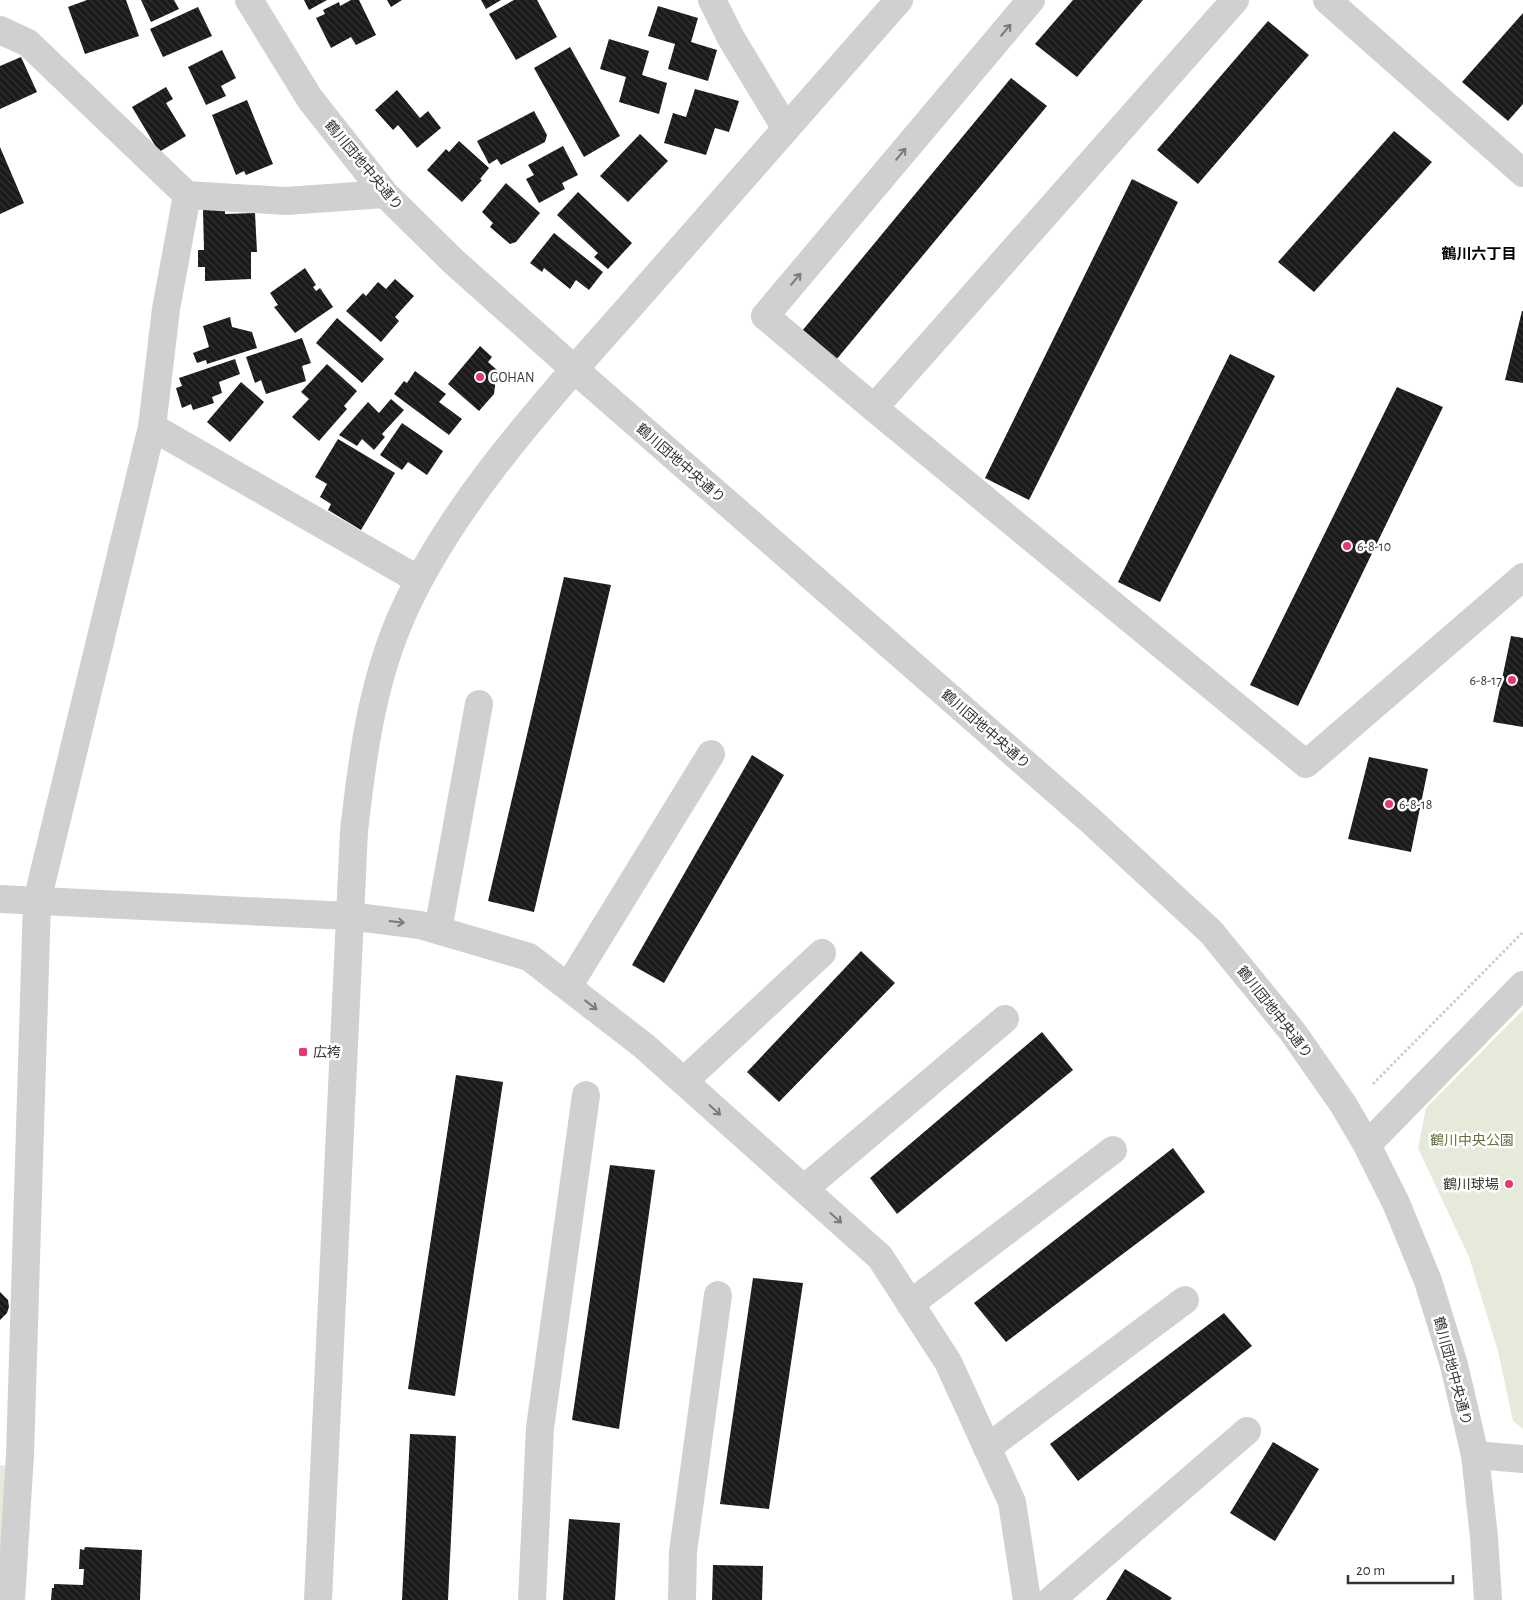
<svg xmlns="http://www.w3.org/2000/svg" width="1523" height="1600" font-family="'Alegreya Sans','Noto Sans JP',sans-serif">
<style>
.green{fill:#e6eadb}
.building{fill:url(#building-back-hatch)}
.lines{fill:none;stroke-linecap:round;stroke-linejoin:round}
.path{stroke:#cdcdcd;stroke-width:3;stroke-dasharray:2.5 2.5;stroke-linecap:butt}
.minor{stroke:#d0d0d0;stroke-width:28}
.oneway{stroke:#7a7a7a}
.poi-dot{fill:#e73772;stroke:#fff;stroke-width:2}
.labels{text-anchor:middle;stroke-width:5;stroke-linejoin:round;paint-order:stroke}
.street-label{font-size:14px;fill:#333;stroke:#fff}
.poi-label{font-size:14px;fill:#333;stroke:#fff;text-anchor:start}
.park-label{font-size:14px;fill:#62703f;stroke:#fff}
.neighbourhood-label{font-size:15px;font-weight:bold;fill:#000;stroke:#fff}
</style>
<defs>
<pattern id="building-back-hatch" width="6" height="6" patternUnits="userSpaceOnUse" patternTransform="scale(1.25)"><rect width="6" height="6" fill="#1a1a1a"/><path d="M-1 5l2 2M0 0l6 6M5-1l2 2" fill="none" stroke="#333"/></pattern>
</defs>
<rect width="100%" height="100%" fill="#fff"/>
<path class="green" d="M1523 1010V1429L1513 1421 1498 1351 1469 1257 1418 1148 1426 1108Z
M0 1465 9 1466 0 1600Z"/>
<path class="building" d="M87 0H126L139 36 85 54 68 7Z
M141 0H174L179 9 151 22Z
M304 0H327L309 10Z
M351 0H359L376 35 356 45 351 37 331 48 316 18 325 14 323 10 339 2 340 6Z
M387 0H402L391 7Z
M481 0H501L486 9Z
M514 0H537L557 37 516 60 489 14Z
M1073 0H1143L1077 77 1035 44Z
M658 6 698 18 691 42 717 50 708 81 668 69 675 44 648 36Z
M198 7 212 36 163 57 150 29Z
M1523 13V104L1508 121 1462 82Z
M1268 21 1309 55 1198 184 1157 150Z
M609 39 649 51 642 75 667 83 659 114 619 102 626 77 600 69Z
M570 47 620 136 584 157 534 68Z
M222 50 236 78 221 86 226 96 206 105 188 67Z
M21 57 37 92 0 109V66Z
M1011 78 1047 106 836 360 802 331Z
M166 87 173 99 166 103 186 136 159 152 132 107Z
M695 89 739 101 729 132 715 128 706 155 664 143 673 113 686 117Z
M397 90 420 118 428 111 441 128 417 148 398 125 393 130 375 110Z
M247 100 273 164 246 175 244 171 236 175 212 115Z
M534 111 547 135 545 142 501 165 497 159 489 164 477 141Z
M1394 131 1432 162 1314 292 1278 262Z
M640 134 668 161 628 202 600 176Z
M459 141 489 168 480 179 482 180 462 202 427 170 446 149 449 152Z
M563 146 578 175 562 183 565 189 539 203 526 179 534 175 528 165Z
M0 147 24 203 0 214Z
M1132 179 1178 202 1029 500 985 478Z
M506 183 540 213 516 242 510 244 490 227 493 223 482 212Z
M578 192 632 243 608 269 594 257 598 253 557 215Z
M203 210H225V214L255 213 257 252H251V279L205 281V267H198V250H204Z
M554 233 603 272 589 290 576 280 570 289 544 268 542 272 530 263Z
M305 268 316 285 313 287 316 291 320 288 333 307 295 333 274 307 278 305 270 293Z
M395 279 414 296 395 317 399 321 381 342 346 311 363 293 366 296 378 282 386 289Z
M1522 311H1523V383L1505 380Z
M230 317 232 327 252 332 257 348 207 364 206 360 197 363 193 353 209 347 203 326Z
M337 318 384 359 362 383 316 343Z
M302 338 311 363 302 366 306 381 266 394 261 380 255 383 246 357Z
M480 346 492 357 488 362 497 370 494 394 479 411 448 384Z
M1230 354 1275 376 1160 602 1118 582Z
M235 359 240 374 219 382 222 393 212 397 214 403 193 410 191 404 182 408 176 388 182 386 179 378Z
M327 364 357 391 344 406 347 409 319 441 292 417 309 399 301 392Z
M415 371 446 394 439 402 462 419 449 435 394 394 404 381 407 383Z
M241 382 264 402 230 442 207 422Z
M1397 387 1443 407 1298 706 1250 685Z
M391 399 404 410 382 434 385 437 374 450 362 439 357 446 339 435 368 402 379 413Z
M402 423 443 451 427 475 408 462 402 470 380 455Z
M338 439 395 473 361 530 328 510 331 504 320 497 327 484 315 477Z
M564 577 611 585 534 912 488 901Z
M1511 636 1523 638V727L1493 722Z
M752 755 784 775 664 983 632 965Z
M1369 757 1428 769 1411 852 1348 839Z
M861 951 895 983 779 1102 747 1072Z
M1042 1032 1073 1070 897 1214 870 1178Z
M456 1075 503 1082 455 1396 408 1389Z
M1173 1148 1205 1192 1006 1342 974 1303Z
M610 1165 655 1170 619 1429 572 1420Z
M753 1278 803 1283 769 1509 720 1504Z
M0 1292 8 1300 9 1307 7 1313 0 1320Z
M1224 1313 1252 1346 1078 1481 1050 1444Z
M410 1434 456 1436 448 1600H402Z
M1273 1442 1319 1469 1275 1541 1230 1513Z
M569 1519 620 1523 615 1600H563Z
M85 1547 142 1550 140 1600H51L52 1588H54V1584L83 1585 84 1569H79L80 1549 84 1550Z
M713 1565 763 1566 762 1600H712Z
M1125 1569 1172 1598 1170 1600H1106Z"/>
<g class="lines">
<path class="path" d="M1373 1084 1523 932"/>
<path class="minor" d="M249 0 310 99 385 194 453 261 574 369 1091 821 1211 932 1292 1031 1343 1104 1367 1145 1396 1203 1428 1281 1454 1365 1475 1455 1484 1537 1488 1600
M712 0 731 38 786 129
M1235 0 874 408 1306 764 1523 577
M1327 0 1523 173
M0 30 28 43 187 195 286 201 385 194
M874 408 765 316 1031 0
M152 427 419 580
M0 899 349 916 420 925 529 957 644 1046 880 1257 948 1362 1012 1502 1027 1600
M438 930 479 704
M568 987 711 754
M684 1081 822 953
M1367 1145 1523 985
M804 1189 1005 1019
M910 1304 1113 1150
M987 1448 1185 1300
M1475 1455 1523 1459
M11 1600 20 1455 37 901 152 427 166 309 187 195
M318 1600 354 831C362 760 371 689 399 622 448 506 550 397 633 303 722 202 811 101 899 0
M532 1600 540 1428 586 1095
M682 1600 683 1552 718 1295
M1051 1600 1247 1431"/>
</g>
<defs><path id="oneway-shaft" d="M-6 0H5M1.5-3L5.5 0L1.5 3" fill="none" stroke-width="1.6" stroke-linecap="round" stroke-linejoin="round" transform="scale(1.25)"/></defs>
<g class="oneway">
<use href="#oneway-shaft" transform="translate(1006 30) rotate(-50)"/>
<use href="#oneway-shaft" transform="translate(901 154) rotate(-50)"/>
<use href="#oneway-shaft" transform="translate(796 279) rotate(-50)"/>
<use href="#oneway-shaft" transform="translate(397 922) rotate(7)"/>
<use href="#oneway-shaft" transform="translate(591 1005) rotate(38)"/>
<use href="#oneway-shaft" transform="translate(715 1110) rotate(42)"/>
<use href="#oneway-shaft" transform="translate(836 1218) rotate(42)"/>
</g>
<g class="poi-dot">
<circle cx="480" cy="377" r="5"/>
<circle cx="1347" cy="546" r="5"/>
<circle cx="1512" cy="680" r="5"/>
<circle cx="1389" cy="804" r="5"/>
<rect x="298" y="1047" width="10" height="10" rx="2.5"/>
<circle cx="1509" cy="1184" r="5"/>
</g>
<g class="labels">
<g class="street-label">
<text transform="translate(364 165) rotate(50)" y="5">鶴川団地中央通り</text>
<text transform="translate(681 463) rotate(41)" y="5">鶴川団地中央通り</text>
<text transform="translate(986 729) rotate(41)" y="5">鶴川団地中央通り</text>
<text transform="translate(1275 1012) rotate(52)" y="5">鶴川団地中央通り</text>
<text transform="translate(1453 1371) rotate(75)" y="5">鶴川団地中央通り</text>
</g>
<g class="poi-label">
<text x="490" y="382">GOHAN</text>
<text x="1357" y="551">6-8-10</text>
<text x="1502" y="685" text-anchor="end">6-8-17</text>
<text x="1399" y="809">6-8-18</text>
<text x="313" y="1057">広袴</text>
<text x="1499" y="1189" text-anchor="end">鶴川球場</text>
</g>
<g class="park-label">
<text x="1472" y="1145">鶴川中央公園</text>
</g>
<g class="neighbourhood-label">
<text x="1479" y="259">鶴川六丁目</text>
</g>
</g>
<path d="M1348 1575v8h105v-8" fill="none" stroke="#333333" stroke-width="2.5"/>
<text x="1356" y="1575" font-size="15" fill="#333333" stroke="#ffffff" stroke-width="4" paint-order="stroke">20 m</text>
</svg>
